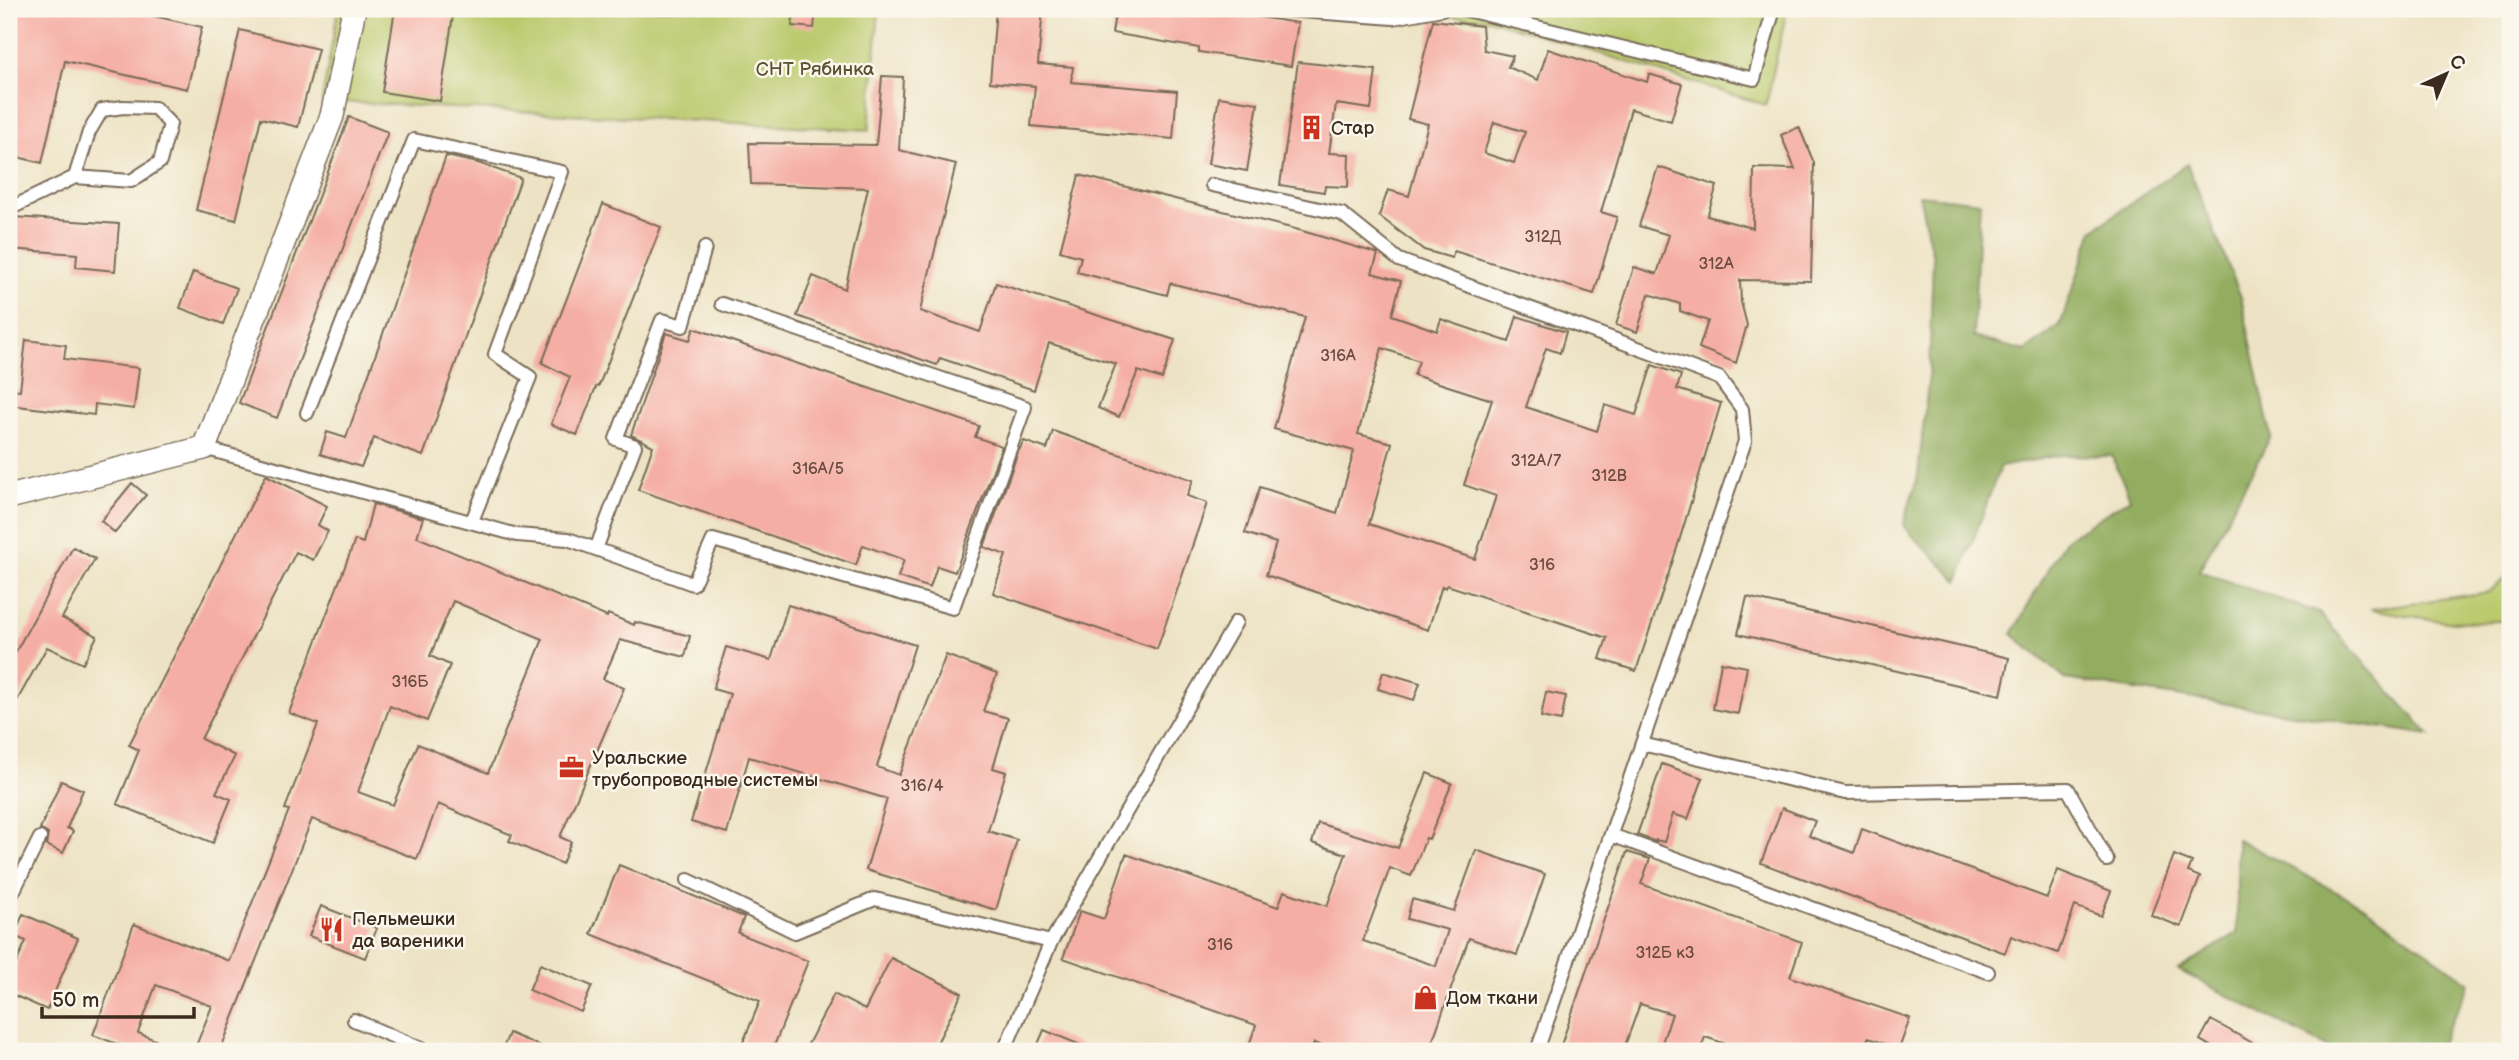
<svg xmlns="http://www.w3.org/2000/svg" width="2519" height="1060" font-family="'Balsamiq Sans',sans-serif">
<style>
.green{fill:#bac96c;stroke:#7a7a45;stroke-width:2}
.forest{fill:#93ad60;stroke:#676c3f;stroke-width:2}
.building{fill:#f5aea4;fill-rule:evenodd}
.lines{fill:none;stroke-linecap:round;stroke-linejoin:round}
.lane-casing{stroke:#796b58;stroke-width:16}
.street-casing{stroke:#796b58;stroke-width:26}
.lane{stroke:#fff;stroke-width:12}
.street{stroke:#fff;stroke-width:23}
.labels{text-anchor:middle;stroke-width:5;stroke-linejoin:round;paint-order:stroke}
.number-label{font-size:16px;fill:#6a4b40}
.park-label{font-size:19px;fill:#5b5232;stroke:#fbf7ec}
.poi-label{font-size:19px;fill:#3b2a1e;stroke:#fbf7ec;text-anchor:start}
</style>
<rect width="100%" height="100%" fill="#fbf7ec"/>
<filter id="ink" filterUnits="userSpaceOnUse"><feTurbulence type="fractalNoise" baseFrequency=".0143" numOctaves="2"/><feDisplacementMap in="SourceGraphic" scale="14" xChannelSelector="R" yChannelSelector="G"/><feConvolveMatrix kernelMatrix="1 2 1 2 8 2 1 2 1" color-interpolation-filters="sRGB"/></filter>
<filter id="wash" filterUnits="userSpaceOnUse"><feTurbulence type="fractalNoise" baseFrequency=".00686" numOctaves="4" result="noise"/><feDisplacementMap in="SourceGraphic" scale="28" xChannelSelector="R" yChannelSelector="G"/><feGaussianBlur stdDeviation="1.57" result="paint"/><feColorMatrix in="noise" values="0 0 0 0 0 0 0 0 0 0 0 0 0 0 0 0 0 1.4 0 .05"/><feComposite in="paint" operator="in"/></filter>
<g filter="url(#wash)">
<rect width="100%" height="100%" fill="#ede3c4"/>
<path class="green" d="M338 9H879L869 130 322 101Z
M1350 9H1787L1766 105 1489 19Z
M2510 573V621L2447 622 2370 609 2489 592Z"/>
<path class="forest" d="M2187 164 2241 297 2271 436 2199 571 2319 613 2430 735 2065 679 2012 634 2065 540 2130 498 2112 456 2060 455 2000 467 1958 581 1903 526 1918 475 1929 374 1933 258 1919 195 1980 202 1973 337 2025 351 2060 325 2093 230Z
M2237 839 2365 907 2470 983 2437 1051H2335L2178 970 2237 933Z"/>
<g id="blocks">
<path class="building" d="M13 9H123L202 27 187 89 65 61 42 163 9 155V27Z
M395 9H454L440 101 382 92Z
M794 9H816L814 28 792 26Z
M996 9H1043L1038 64 1073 67 1071 82 1177 91 1173 139 1031 126 1035 86 990 82Z
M1116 9H1182L1205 13 1206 9 1298 23 1291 66 1199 52V48L1112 33Z
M1433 20 1482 26 1484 50 1513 56 1508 67 1538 80 1548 49 1647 82 1649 74 1682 84 1671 121 1631 109 1601 212 1617 217 1594 294 1454 251 1452 258 1424 250 1379 216 1388 190 1409 196 1428 124 1408 119ZM1494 122 1525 132 1514 163 1484 153Z
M240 30 318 49 298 127 261 118 236 220 196 210Z
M1298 62 1376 70 1371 109 1336 104 1329 153 1349 154 1348 187 1325 186 1324 192 1280 185Z
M882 76 903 77 899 150 956 164 920 311 980 332 996 283 1175 340 1162 379 1138 371 1119 417 1098 408 1116 364 1049 343 1034 390 940 358 937 365 797 316 813 276 845 289 868 188 751 184 749 143 876 145Z
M1219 97 1258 103 1247 171 1208 164Z
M349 117 388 132 277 418 239 403Z
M1799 127 1814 163 1811 281 1740 280 1741 302 1747 325 1736 363 1699 348 1708 321 1680 311V304L1649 294 1637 332 1616 325 1634 267 1657 274 1669 235 1639 226 1658 167 1717 186 1707 216 1753 228 1754 168 1795 169 1781 135Z
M446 156 478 163 521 178 423 456 374 438 361 467 320 454 327 432 346 438Z
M1079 175 1299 230 1376 253 1378 254 1372 273 1401 281 1392 315 1437 331 1441 319 1509 342 1517 316 1566 332 1560 353 1546 348 1526 407 1597 431 1605 405 1636 415 1652 365 1681 375 1677 389 1721 403 1677 548 1636 671 1600 659 1607 638 1447 585 1446 588 1442 586 1428 630 1266 575 1276 543 1245 533 1260 487 1337 513 1354 451 1274 429 1305 317 1170 283 1167 295 1077 272 1081 257 1060 251ZM1382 348 1419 361 1414 375 1492 400 1464 485 1496 496 1475 559 1369 524 1392 443 1358 434Z
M603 204 661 227 599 385 596 387 577 435 551 424 570 377 542 363Z
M13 217 119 224 115 271 76 267 77 254 9 249V218Z
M193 272 237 288 223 324 180 308Z
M694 328 979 426 975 437 1002 446 955 572 937 566 930 588 898 577 904 560 863 545 856 565 638 490 653 446 631 435 666 333 690 340Z
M26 340 66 345 64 359 139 368 134 409 95 404 94 415 9 405V389L20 390Z
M1053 431 1193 480 1187 496 1207 503 1157 649 993 593 1006 555 984 547 1018 452 1024 441 1047 449Z
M266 475 327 506 318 525 328 531 313 560 296 552 201 739 235 756 216 793 231 799 213 843 117 804 139 750 129 745Z
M132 483 146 495 115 533 101 521Z
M373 504 423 518 417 537 607 617 608 614 634 625 635 622 690 636 685 657 620 640 603 679 624 688 560 837 571 842 562 864 509 841 512 835 438 804 417 859 312 819 220 1051H194L212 1006 156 985 138 1033 182 1051H136L93 1035 134 924 229 961 289 810 285 809 318 724 289 713 355 540 363 543ZM453 601 543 639 488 773 418 744 393 805 358 792 390 706 427 721 450 665 430 656Z
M73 547 95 559 62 618 97 636 83 664 47 647 9 715V664Z
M1747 597 2009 658 2001 695 1738 634Z
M788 605 915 645 877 767 899 775 946 655 997 674 983 711 1008 718 993 768 1006 772 988 831 1017 840 996 910 866 870 887 799 749 757 727 833 691 822 730 694 713 689 726 647 771 660Z
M1721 662 1747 667 1738 714 1713 709Z
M1383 672 1420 683 1414 700 1378 689Z
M1546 692 1566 696 1561 721 1541 717Z
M1662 764 1703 778 1688 819 1673 814 1664 842 1656 840V842L1637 835Z
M1427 773 1452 783 1429 839 1426 838 1411 876 1390 868 1363 941 1436 966 1448 930 1407 919 1412 899 1454 911 1476 850 1545 874 1517 955 1469 938 1429 1051H1337L1314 1043 1311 1051H1247L1256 1025 1063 958 1080 911 1104 919 1126 854 1278 907 1284 891 1327 906 1346 854 1312 843 1318 823 1398 848Z
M61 781 83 790 67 828 73 831 63 853 46 845 48 834 40 829Z
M1782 808 1815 821 1809 836 1854 853 1862 829 2047 898 2058 870 2111 891 2101 916 2075 906 2058 953 2011 936 2005 953 1761 863Z
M1627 852 1650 859 1641 884 1802 942 1790 977 1910 1018 1899 1049 1868 1038 1863 1051H1748L1705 1037 1700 1051H1659L1672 1014 1640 1004 1623 1051H1559Z
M2174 855 2192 862 2188 872 2200 877 2181 927 2151 915Z
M619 865 744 917 738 933 808 961 772 1051H758L742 1045 760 1001 591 934Z
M321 906 377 928 365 958 309 936Z
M23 914 78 938 47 1010 9 993V980L26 941 14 936Z
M891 958 962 993 933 1051H821L808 1044 834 994 865 1010Z
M540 964 592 986 581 1012 529 990Z
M2211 1020 2267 1051H2219L2200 1040Z
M1044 1030 1095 1051H1035Z
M509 1033 552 1051H502Z"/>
</g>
</g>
<g filter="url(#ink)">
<use href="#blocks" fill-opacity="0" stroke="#796b58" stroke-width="2"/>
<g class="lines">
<defs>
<path id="lane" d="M1274 9 1393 18 1442 9
M1462 9 1754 79 1774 9
M1212 185 1342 214 1399 260 1719 378 1742 409 1745 441 1537 1051
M9 209 75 177 131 181 160 162 170 124 155 108 123 107 102 110 89 132 75 177
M307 413 414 140 562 172 495 354 530 377 472 521
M204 448 517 535 568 539 693 584 713 540 953 608 1025 407 722 304
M596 549 635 446 616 439 662 320 683 326 705 248
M1642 744 1845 793 2068 789 2107 860
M1611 835 1988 972
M688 880 795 932 875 899 1051 942 1004 1051
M9 900 40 838
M1051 942 1236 622
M354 1020 427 1051"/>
<path id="street" d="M9 497 204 448 332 116 354 9"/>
</defs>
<use href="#lane" class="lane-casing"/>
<use href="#street" class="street-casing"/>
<use href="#lane" class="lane"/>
<use href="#street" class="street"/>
</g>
</g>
<defs>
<symbol id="building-bare" viewBox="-9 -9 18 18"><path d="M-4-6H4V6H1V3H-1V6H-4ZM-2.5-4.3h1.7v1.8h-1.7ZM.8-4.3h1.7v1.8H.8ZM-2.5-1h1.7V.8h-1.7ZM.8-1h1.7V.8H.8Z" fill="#c8321e" stroke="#fbf7ec" stroke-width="2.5" paint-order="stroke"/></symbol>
<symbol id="office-bare" viewBox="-9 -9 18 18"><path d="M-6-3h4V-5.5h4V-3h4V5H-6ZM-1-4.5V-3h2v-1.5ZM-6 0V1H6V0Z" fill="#c8321e" stroke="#fbf7ec" stroke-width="2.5" paint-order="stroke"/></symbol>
<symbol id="restaurant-bare" viewBox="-9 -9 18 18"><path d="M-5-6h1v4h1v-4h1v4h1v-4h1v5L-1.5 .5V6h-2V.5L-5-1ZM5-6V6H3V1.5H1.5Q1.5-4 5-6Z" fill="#c8321e" stroke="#fbf7ec" stroke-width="2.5" paint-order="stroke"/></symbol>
<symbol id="shop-bare" viewBox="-9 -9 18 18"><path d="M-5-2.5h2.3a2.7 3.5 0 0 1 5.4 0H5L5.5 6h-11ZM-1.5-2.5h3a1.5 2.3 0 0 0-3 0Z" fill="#c8321e" stroke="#fbf7ec" stroke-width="2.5" paint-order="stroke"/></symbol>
</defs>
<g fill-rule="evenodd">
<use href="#building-bare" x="1294" y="110" width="35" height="35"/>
<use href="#office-bare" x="554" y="750" width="35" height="35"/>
<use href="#restaurant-bare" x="314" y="912" width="35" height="35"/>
<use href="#shop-bare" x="1408" y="980" width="35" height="35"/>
</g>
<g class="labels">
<g class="number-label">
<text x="1543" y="242">312Д</text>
<text x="1716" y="269">312А</text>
<text x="1338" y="361">316А</text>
<text x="1536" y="466">312А/7</text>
<text x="818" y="474">316А/5</text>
<text x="1609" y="481">312В</text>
<text x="1542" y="570">316</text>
<text x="410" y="687">316Б</text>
<text x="922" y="791">316/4</text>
<text x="1220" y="950">316</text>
<text x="1665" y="958">312Б к3</text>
</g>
<g class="park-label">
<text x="815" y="75">СНТ Рябинка</text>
</g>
<g class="poi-label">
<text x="1331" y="134">Стар</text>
<text x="592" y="764">Уральские<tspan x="592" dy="22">трубопроводные системы</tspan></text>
<text x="352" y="925">Пельмешки<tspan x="352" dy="22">да вареники</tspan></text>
<text x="1446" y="1004">Дом ткани</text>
</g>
</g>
<rect width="2519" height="1060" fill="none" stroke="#fbf7ec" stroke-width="35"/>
<g transform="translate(2446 74) rotate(44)" stroke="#fbf7ec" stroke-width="5" paint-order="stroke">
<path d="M0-5L12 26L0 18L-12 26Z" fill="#3b2a1e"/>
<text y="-10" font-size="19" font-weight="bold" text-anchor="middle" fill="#3b2a1e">С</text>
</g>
<path d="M42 1007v10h152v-10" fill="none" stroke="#3b2a1e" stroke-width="3.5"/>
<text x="52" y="1007" font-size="21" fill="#3b2a1e" stroke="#fbf7ec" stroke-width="5" paint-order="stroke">50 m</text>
</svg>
